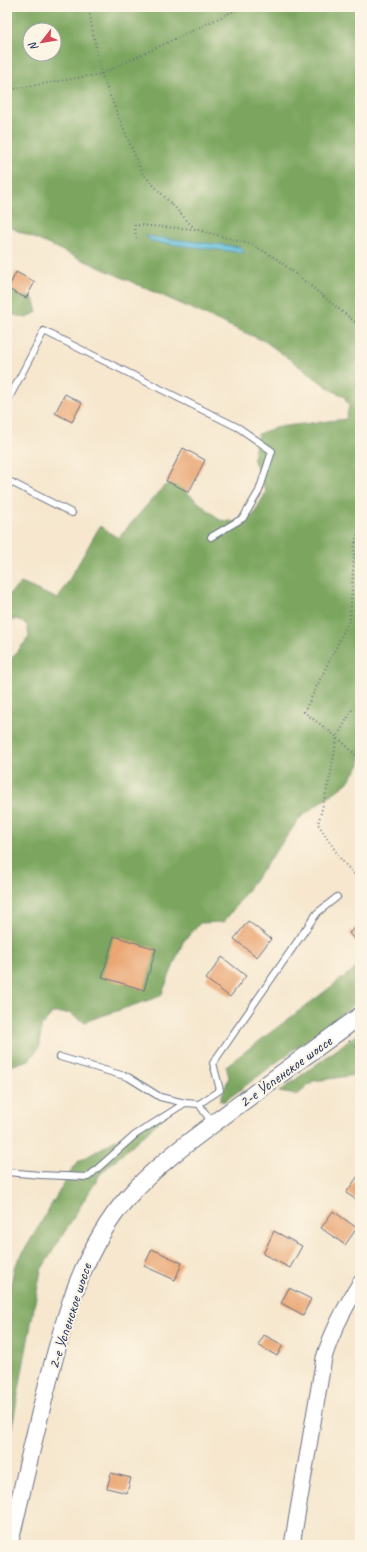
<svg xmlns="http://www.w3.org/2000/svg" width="367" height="1552" font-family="Caveat,sans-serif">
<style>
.forest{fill:#7ca65f;stroke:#4c6a5e;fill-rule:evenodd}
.water{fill:#5fc0de;stroke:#3d789e}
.building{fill:#eaa673}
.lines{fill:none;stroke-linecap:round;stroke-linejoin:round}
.service-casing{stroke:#686f85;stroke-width:8}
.tertiary-casing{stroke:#686f85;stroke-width:17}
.secondary-casing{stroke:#686f85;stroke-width:19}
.path{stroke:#686f85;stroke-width:2;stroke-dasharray:1 3;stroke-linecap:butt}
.service{stroke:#fff;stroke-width:6}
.tertiary{stroke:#fff;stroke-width:15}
.secondary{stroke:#fff;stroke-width:17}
.labels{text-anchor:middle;stroke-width:4;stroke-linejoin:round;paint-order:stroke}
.street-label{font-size:16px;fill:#1b2f5e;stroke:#fcf5e5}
</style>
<rect width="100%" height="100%" fill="#fcf5e5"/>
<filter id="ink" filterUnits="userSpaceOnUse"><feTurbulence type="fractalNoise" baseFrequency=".025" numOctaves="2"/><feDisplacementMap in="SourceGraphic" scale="8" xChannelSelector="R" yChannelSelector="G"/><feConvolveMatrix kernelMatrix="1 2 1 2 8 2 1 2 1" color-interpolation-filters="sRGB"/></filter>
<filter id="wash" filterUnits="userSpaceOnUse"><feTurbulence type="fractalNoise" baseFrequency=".012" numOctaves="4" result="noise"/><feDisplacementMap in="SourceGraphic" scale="16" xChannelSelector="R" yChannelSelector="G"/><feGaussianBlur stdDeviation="0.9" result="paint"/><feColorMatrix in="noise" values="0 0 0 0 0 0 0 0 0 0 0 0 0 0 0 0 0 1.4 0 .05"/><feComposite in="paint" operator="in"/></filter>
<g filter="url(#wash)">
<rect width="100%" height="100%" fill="#f6e7ce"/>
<path class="forest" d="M7 7H360V765L347 783 301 817 224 922 200 923 183 942 161 996 84 1022 69 1013H52L41 1027 40 1046 29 1060 7 1067V664L29 637 27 625 17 619 7 622V596L21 583 58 599 100 526 118 538 163 487 173 481 220 520 244 523 254 514 266 492 253 458 258 434 277 427 346 419 349 406 344 396 333 391 266 342 7 226ZM30 30H54V54H30Z
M7 286 33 298 37 312 26 318 7 313Z
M360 965V1000L225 1101H220L229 1077 226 1066Z
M360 1032V1073L355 1075 314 1081 297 1095 279 1092Z
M178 1104 101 1173 41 1270 7 1454V1304L14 1268 76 1163Z"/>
<path class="water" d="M145 236 240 247 245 253 153 242Z"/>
<g id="blocks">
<path class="building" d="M16 272 35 282 26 298 8 289Z
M65 394 82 403 72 422 55 413Z
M183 448 205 460 189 492 166 481Z
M248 921 271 939 257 957 234 939Z
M360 924V947L349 933Z
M114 936 156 949 144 990 102 977Z
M222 957 246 976 230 997 206 979Z
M360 1173V1202L346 1193Z
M333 1211 357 1228 345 1245 321 1228Z
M274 1231 302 1246 290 1268 263 1254Z
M152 1249 182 1263 175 1280 144 1266Z
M289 1288 311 1299 303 1315 281 1303Z
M264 1335 283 1345 277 1356 258 1345Z
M111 1473 131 1478 127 1493 107 1488Z"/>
</g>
</g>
<g filter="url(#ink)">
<use href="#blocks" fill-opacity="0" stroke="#686f85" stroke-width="1"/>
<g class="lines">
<defs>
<path id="service" d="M7 402 44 331 239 428 272 451 259 491 243 518 211 537
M7 480 72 513
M60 1057 128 1077 160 1097 185 1103 199 1104
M212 1123 199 1104 220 1090 213 1063 317 913 337 897
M7 1172 40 1175 88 1177 135 1135 185 1103"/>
<path id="tertiary" d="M292 1545 324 1358C332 1331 345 1307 360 1283"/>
<path id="secondary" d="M9 1545C22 1491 34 1436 48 1382 65 1316 82 1250 128 1197 158 1163 197 1136 233 1109 276 1078 318 1047 360 1016"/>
</defs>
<use href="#service" class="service-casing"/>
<use href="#tertiary" class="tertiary-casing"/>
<use href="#secondary" class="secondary-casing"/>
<path class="path" d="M87 7 89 11 101 74 142 173 195 229 253 245 277 259 360 326
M7 90 101 74 242 7
M136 238 135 225 193 229
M360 527 355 541 350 619 304 712 337 737 331 773 318 824 342 861 360 880
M356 542 360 548
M352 710 337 737 360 759
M349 1041 360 1051"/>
<use href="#service" class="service"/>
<use href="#tertiary" class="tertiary"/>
<use href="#secondary" class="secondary"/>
</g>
</g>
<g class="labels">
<g class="street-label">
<text transform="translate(285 1071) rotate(-36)" y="6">2-е Успенское шоссе</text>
<text transform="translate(69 1316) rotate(-72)" y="6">2-е Успенское шоссе</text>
</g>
</g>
<rect width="367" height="1552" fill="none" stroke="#fcf5e5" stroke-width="24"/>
<g transform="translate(42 42) rotate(239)"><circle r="19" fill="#fcf5e5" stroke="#a2a6af"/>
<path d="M0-3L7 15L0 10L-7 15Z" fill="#d1495b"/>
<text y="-6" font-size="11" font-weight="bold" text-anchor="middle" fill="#1b2f5e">N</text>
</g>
</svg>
